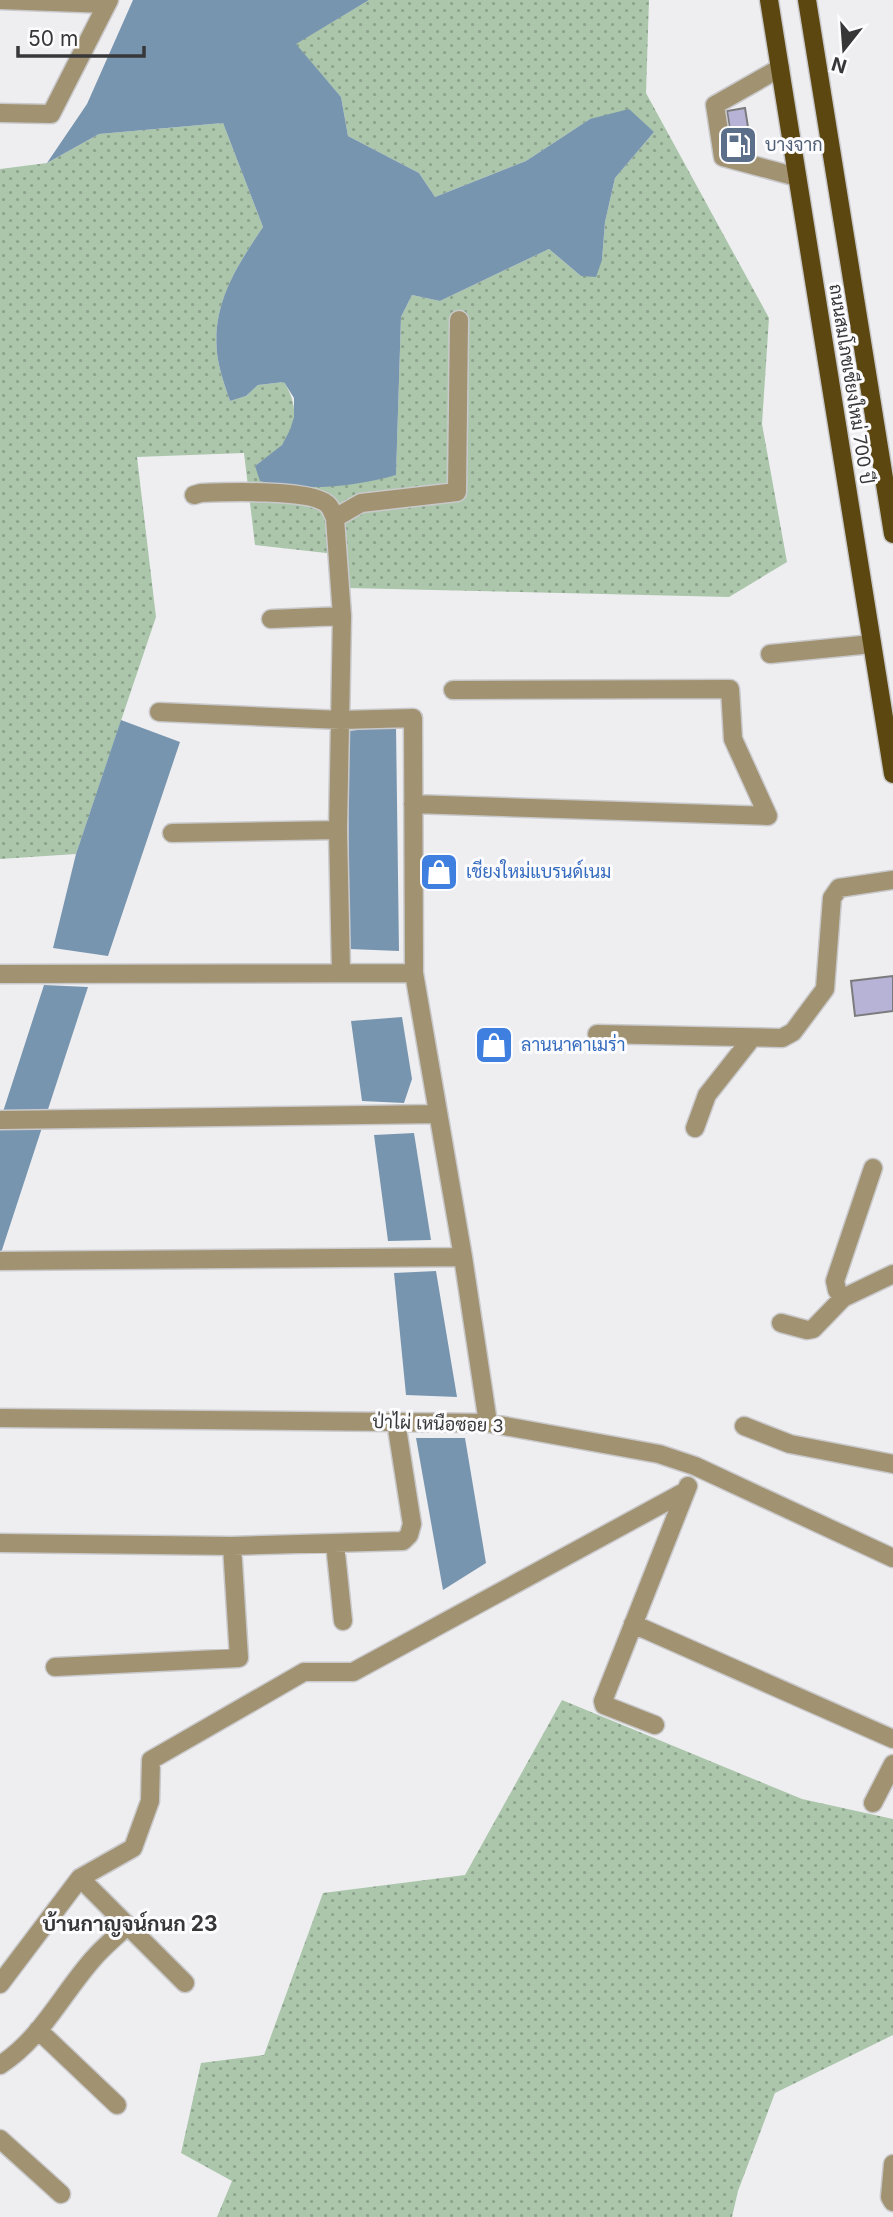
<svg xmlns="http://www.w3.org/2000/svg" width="893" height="2217" font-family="Inter,Sarabun,sans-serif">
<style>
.grass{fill:url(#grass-dots)}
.water{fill:#7895af}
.building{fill:#b6b3d7;stroke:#7b7b7d;stroke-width:2}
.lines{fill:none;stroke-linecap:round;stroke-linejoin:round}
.minor-casing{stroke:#c9c9cc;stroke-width:21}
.major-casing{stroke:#c9c9cc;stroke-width:21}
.minor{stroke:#a19271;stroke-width:18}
.major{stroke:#5c4710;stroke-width:18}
.labels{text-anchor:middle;stroke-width:6;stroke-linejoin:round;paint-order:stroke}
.service-label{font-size:18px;fill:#4e5e75;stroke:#fcfcfe;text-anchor:start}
.street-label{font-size:18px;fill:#373738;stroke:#fcfcfe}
.shop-label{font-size:18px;fill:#366cbe;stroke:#fcfcfe;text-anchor:start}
.quarter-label{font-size:21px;font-weight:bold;fill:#373738;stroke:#fcfcfe}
</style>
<defs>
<pattern id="grass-dots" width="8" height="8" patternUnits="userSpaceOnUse" patternTransform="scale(1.75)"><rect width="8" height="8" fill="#abc6ab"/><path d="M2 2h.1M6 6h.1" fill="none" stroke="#8ca28c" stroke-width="1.8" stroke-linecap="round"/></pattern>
</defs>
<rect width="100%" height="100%" fill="#eeeef1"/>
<path class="grass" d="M369 0H649L646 93 769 318 762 424 787 562 729 597 347 588 344 555 255 545 244 453 137 457 156 617 76 854 0 859V169L47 163 99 134 223 123 263 227C237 266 212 304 217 353 219 370 225 386 230 401L246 396 258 385 284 382C297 403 299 424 282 445 275 453 263 459 255 466L293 487 328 485 396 475 401 317 412 295 440 301 549 249 581 276 602 260 605 222 615 178 654 132 590 119 526 161 435 197 419 173 348 136 341 97 295 44Z
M562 1700 802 1799 893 1819V2035L775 2093 738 2191 732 2217H217L232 2181 181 2153 201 2063 264 2055 323 1893 465 1875Z"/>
<path class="water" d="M133 0H369L296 44 341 97 348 136 419 173 435 197 526 161 590 119 629 109 654 132 615 178 605 222 602 260 596 277 581 276 549 249 440 301 412 295 401 317 396 475C354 487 303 492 260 481L255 466 282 445 290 430 294 417V398L284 382 258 385 246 396 230 401C225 386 219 370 217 353 212 303 237 266 263 227L223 123 99 134 47 163 87 104Z
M121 720 180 742 108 956 53 948 76 854Z
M396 726 399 951 349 949 348 731Z
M44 985 88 987 0 1256V1121Z
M402 1017 412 1079 404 1103 362 1101 351 1021Z
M414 1133 431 1240 388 1241 374 1135Z
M436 1271 457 1397 406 1395 394 1273Z
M416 1438H465L486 1563 443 1590Z"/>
<path class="building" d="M745 108 752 153 733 148 727 111Z
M893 976V1011L855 1016 851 981Z"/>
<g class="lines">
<defs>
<path id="minor" d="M0 0 107 4
M780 68 715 105 723 157 797 177
M0 113 51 114 109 0
M194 495 201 493C225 492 311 489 327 504 331 507 333 514 335 518L342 616 271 619
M335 518 361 503 457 492 459 320
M770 654 872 644
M159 712 341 720 413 718 414 973 463 1257 488 1423
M413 804 768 816 733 739 730 689 453 690
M172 833 338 830
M341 972 338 830 342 616
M0 974 414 973
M597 1034 782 1038 793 1032 825 989 832 898 839 888 893 880
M0 1120 438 1114
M695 1128 707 1095 752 1038
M0 1261 463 1257
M843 1298 837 1290 835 1281 873 1168
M781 1323 807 1330 813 1329 843 1298 893 1274
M0 1418 488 1423 659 1454 695 1466 893 1558
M744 1426 790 1444 893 1464
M0 1543 232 1546 403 1541 409 1535 412 1524 396 1422
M335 1544 343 1621
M633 1624 893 1739
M55 1667 239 1658 232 1546
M655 1725 604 1705 603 1701 688 1486
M873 1803 893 1764
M185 1983 80 1878 133 1848 150 1801 151 1760 304 1672H353L686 1491
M0 1984 80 1878
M38 2030 117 2105
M0 2065C40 2040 62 1994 93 1959 103 1947 116 1937 128 1925
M0 2139 61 2194
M893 2164 890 2197 893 2202"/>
<path id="major" d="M769 0 893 774
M807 0 893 534"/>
</defs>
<use href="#minor" class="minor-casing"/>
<use href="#major" class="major-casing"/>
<use href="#minor" class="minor"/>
<use href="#major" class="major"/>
</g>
<defs>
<symbol id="fuel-square" viewBox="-11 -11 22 22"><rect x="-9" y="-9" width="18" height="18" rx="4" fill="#5c6f8a" stroke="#fcfcfe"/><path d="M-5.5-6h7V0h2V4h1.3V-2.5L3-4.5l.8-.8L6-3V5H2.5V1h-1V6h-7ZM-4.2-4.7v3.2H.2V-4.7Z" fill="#fff"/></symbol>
<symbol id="shop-square" viewBox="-11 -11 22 22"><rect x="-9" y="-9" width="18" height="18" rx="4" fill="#3f7fe0" stroke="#fcfcfe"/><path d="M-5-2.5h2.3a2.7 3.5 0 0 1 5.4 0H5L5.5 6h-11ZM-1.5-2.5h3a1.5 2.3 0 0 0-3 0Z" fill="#fff"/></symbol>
</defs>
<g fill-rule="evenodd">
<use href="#fuel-square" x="716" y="123" width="44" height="44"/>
<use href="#shop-square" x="417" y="850" width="44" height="44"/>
<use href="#shop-square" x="472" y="1023" width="44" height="44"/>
</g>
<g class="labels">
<g class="service-label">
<text x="765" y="151">บางจาก</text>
</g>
<g class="street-label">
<text transform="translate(851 384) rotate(81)" y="6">ถนนสมโภชเชียงใหม่ 700 ปี</text>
<text transform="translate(438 1424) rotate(2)" y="6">ป่าไผ่ เหนือซอย 3</text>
</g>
<g class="shop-label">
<text x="466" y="878">เชียงใหม่แบรนด์เนม</text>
<text x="521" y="1051">ลานนาคาเมร่า</text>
</g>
<g class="quarter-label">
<text x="130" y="1931">บ้านกาญจน์กนก 23</text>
</g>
</g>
<g transform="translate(844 49) rotate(197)" stroke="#fcfcfe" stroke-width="5" paint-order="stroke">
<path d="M0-5L12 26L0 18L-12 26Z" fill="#373738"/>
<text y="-10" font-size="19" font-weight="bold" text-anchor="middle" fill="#373738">N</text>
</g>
<path d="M18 46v10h126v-10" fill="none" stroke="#373738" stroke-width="3.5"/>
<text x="28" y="46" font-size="21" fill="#373738" stroke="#fcfcfe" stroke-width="5" paint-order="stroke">50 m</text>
</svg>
